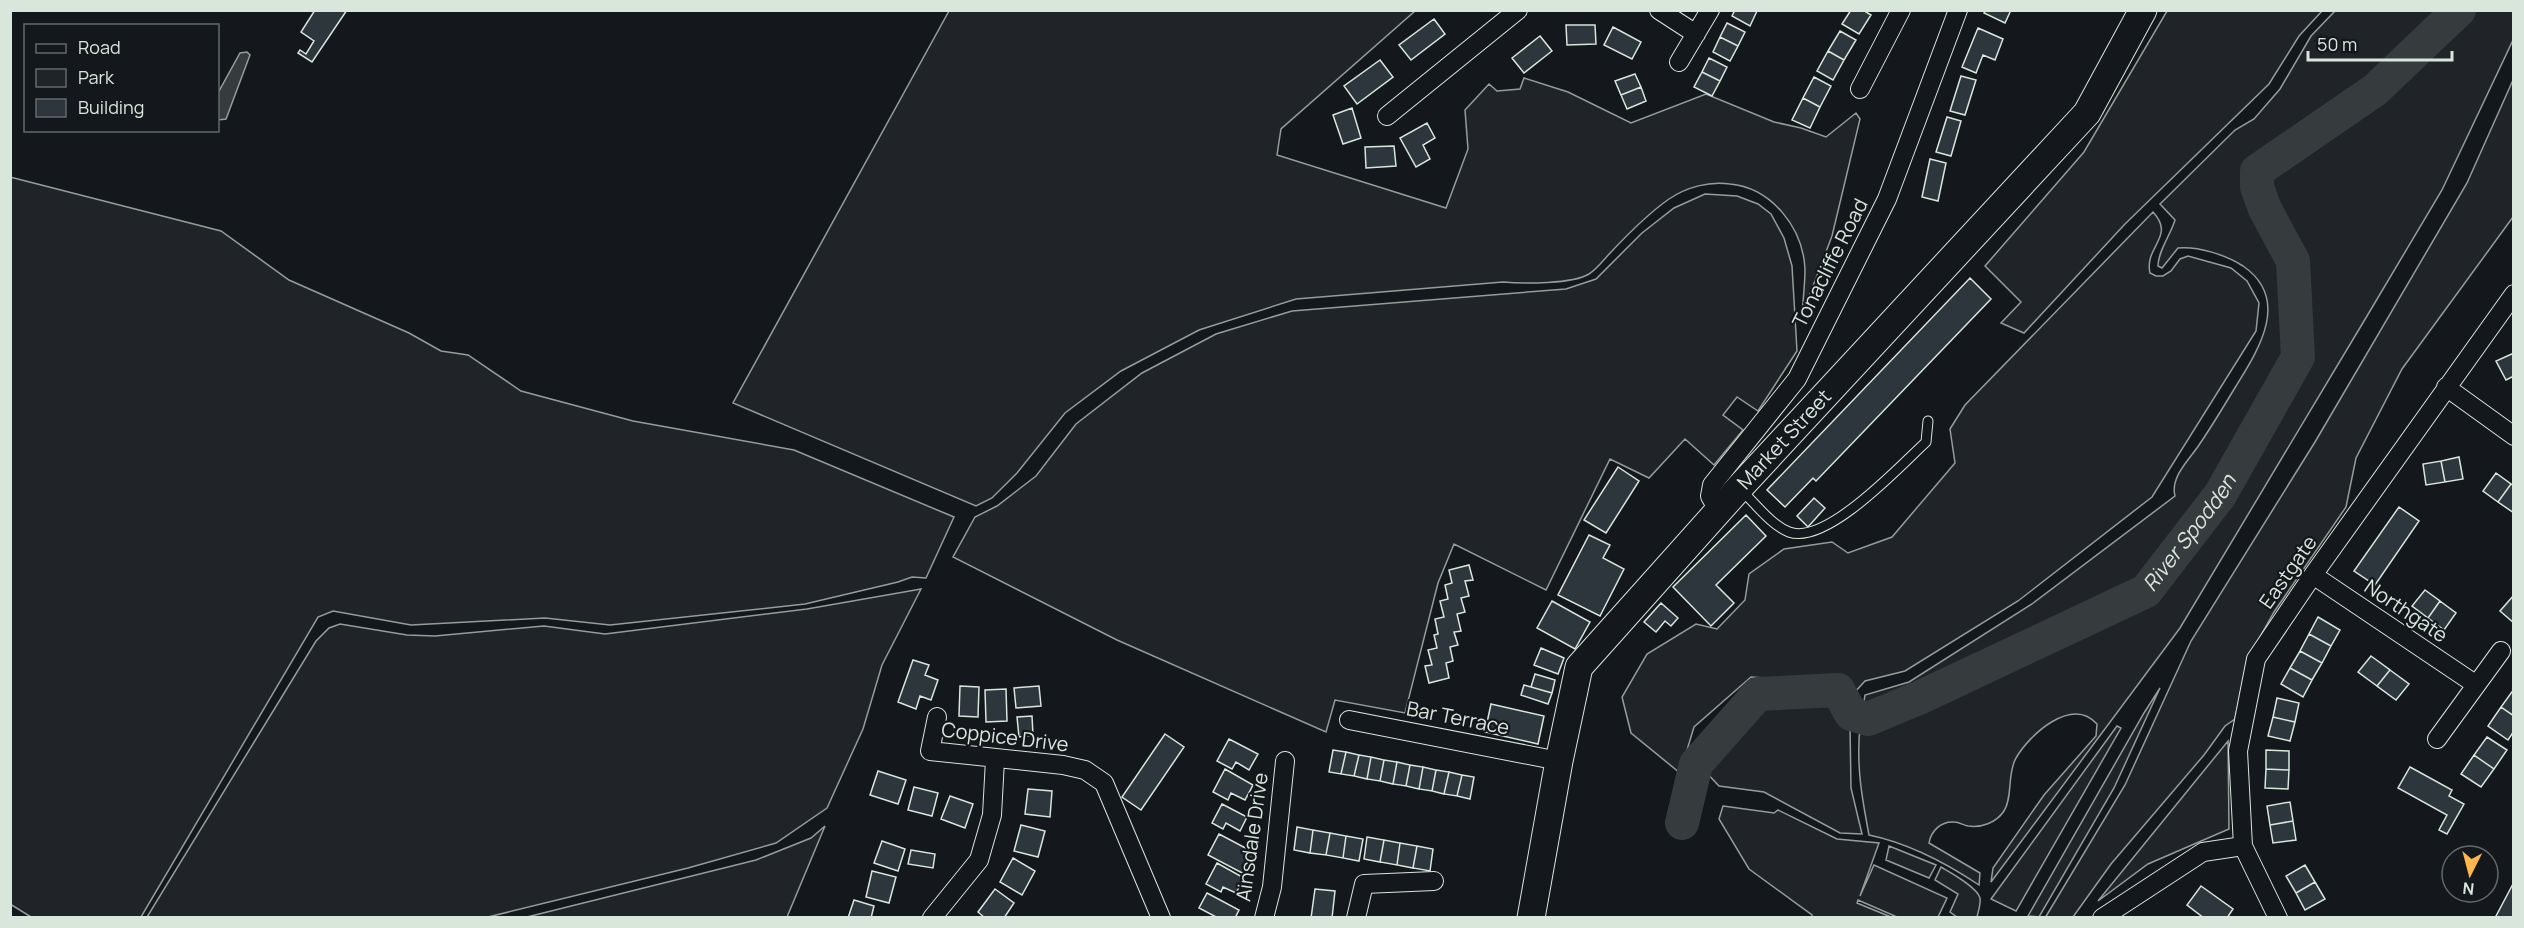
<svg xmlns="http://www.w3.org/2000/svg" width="2524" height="928" font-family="Manrope,sans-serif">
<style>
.green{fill:#202428;stroke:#939e99;stroke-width:1.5}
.water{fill:#363b3e;stroke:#939e99;stroke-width:1.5}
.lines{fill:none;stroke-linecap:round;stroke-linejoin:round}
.river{stroke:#363b3e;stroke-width:34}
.building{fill:#2c363c;stroke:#d8e6dc;stroke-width:1.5}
.lane-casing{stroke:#d8e6dc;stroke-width:11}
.street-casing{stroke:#d8e6dc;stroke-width:20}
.primary-casing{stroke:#d8e6dc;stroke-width:29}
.lane{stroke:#14181c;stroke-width:9}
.street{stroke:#14181c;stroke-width:18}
.primary{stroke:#14181c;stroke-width:27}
.labels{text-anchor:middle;stroke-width:4.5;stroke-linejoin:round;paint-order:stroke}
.street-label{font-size:20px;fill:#d8e6dc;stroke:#14181c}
.water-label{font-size:21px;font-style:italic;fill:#d8e6dc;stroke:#14181c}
</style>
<rect width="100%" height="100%" fill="#14181c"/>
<path class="green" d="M949 11H1415L1281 129 1277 155 1446 208 1468 149 1465 110 1489 84 1497 91 1520 89 1524 78 1568 92 1631 123 1706 94 1774 122 1801 128 1826 137 1856 113 1860 119 1832 236 1802 315C1803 300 1805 284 1805 269 1803 228 1772 188 1730 184 1709 181 1687 187 1669 199 1649 213 1629 233 1612 251 1605 258 1597 269 1589 274 1573 284 1523 284 1503 282L1296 299 1199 330 1121 371 1065 413 1017 473 992 498 976 506 733 403Z
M2167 11H2322L2299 36 2269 84 2125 224 2024 333 2001 323 2021 302 1985 266 2084 152Z
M2335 11H2451L2378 76 2295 132 2255 168 2253 187 2261 212 2291 264 2287 358 2228 463 2196 512 2141 584 1905 700 1868 715 1862 714 1865 695 1909 682 2032 604 2175 496C2170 477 2189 460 2199 445 2212 426 2224 406 2236 386 2259 349 2291 299 2243 266 2226 255 2198 246 2178 248L2162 268 2158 266C2158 251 2171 234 2175 220L2160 204 2235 130 2254 119 2280 89 2311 36Z
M2476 11H2513V40L2442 190 2367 316 2180 628 1991 882 1993 868 2044 795 2096 736 2097 724C2072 696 2030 734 2016 758 2007 773 2013 797 2004 811 1996 823 1981 828 1968 826 1963 825 1959 822 1954 822 1941 821 1931 831 1929 843L1980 873 1979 885C1946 863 1908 843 1869 835 1862 798 1856 765 1860 727L1874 728 2151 596 2225 499 2305 358 2304 253 2269 201 2268 181 2378 103Z
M2513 80V217L2402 369 2356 458 2346 507 2274 612 2247 660 2235 719 2225 726 2204 755 2111 864 2073 917 2045 918 2125 785 2191 641 2315 442 2467 183Z
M10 177 221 231 289 280 409 333 441 351 468 355 521 391 633 421 794 450 954 517 926 578 912 577 898 582 805 604 610 625 545 618 411 625 333 611 318 617 141 917H31L10 904Z
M1705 194 1737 196 1758 204 1771 214 1784 238 1792 266 1797 351 1758 411 1737 397 1723 415 1743 430 1714 465 1685 439 1649 478 1610 459 1546 590 1454 544 1438 583 1405 713 1335 700 1326 732 1117 640 953 557 975 517 997 506 1036 476 1076 424 1142 373 1216 334 1292 311 1566 289 1596 279 1642 233 1674 208Z
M2153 212C2176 237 2144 246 2150 273L2156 276H2163L2171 271 2180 259 2188 256 2231 268 2247 281 2259 303 2256 331 2152 497 2018 601 1905 671 1865 681 1854 693 1839 683 1751 677 1694 727 1680 773 1631 733 1622 697 1647 654 1696 624 1717 629 1745 600 1749 574 1784 549 1832 542 1848 553 1892 537 1955 463 1950 429 1965 405Z
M921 589 882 665 863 729 827 808 776 843 688 868 488 917H147L316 641 329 628 340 624 407 635 435 636 544 626 605 634 807 609Z
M2160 688 2114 788 2039 917 2028 916 2144 713Z
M1834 696 1850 726 1851 788 1862 834 1840 833 1764 792 1719 786 1704 770 1763 708Z
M2117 726 2121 728 2016 911 1991 899Z
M2228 741 2229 829 2148 864 2098 901Z
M1723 806 1774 813 1778 810 1837 839 1879 843 1860 896 1874 865 1947 898 1938 917H1897L1858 900 1857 903 1891 917H1812V915L1749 869 1719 819Z
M825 826 787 917H527L756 860 811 838Z
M1889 846 1936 865 1929 878 1886 860Z
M1941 867C1951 873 1977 887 1980 898 1981 904 1978 912 1977 917H1957L1950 912 1958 894 1935 880Z"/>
<path class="water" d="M247 52 250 55 226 119 218 120V93L240 53Z"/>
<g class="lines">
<path class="river" id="s1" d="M1682 823 1696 764 1758 694 1838 690 1851 714 1868 719 1921 697 2146 591 2220 495 2298 357 2293 261 2265 209 2257 187V171L2375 90 2459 10"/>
</g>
<path class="building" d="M315 10H347L312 62 298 53 300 50 306 54 314 41 301 32Z
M1735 10H1756L1757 11 1750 26 1732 16Z
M1851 10H1863L1871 15 1859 34 1842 24Z
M1986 10H2011L2005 23 1984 13Z
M1434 19 1445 34 1411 60 1399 45Z
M1727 23 1745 32 1738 46 1720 37Z
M1566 25H1595L1596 44 1567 45Z
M1613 27 1641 42 1632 59 1604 45Z
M1978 28 2003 39 1995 60 1983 55 1976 73 1962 67Z
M1840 31 1856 40 1844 60 1828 51Z
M1540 36 1552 51 1524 73 1512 58Z
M1720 37 1738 46 1730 61 1713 52Z
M1828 51 1844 60 1833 80 1817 71Z
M1709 58 1727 67 1720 81 1702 72Z
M1380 60 1393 77 1357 104 1344 86Z
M1702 72 1720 81 1712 96 1694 87Z
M1635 74 1641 87 1621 95 1615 81Z
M1961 76 1976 80 1965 115 1950 111Z
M1814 77 1831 86 1820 107 1803 98Z
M1641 87 1646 101 1627 109 1621 95Z
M1803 98 1820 107 1810 128 1792 120Z
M1352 108 1361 138 1343 144 1333 115Z
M1947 117 1961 121 1951 156 1936 152Z
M1427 123 1435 138 1423 145 1430 159 1416 167 1400 138Z
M1394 146 1396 166 1366 168 1365 147Z
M1930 159 1946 163 1938 201 1922 197Z
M1970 278 1991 299 1816 481 1813 478 1785 507 1767 490Z
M2514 353V376L2506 380 2496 361Z
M2459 457 2463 479 2445 482 2441 461Z
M2441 461 2445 482 2426 485 2423 464Z
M1618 467 1639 481 1606 533 1584 520Z
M2496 473 2511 484 2498 502 2483 491Z
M2511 484 2514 486V513L2498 502Z
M1814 498 1825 508 1808 527 1797 516Z
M2399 507 2419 521 2375 585 2354 571Z
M1746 515 1766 536 1716 585 1734 603 1711 626 1673 587Z
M1589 535 1610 545 1603 558 1624 569 1600 616 1558 595Z
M1469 565 1473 580 1465 581 1469 596 1461 598 1465 612 1457 614 1461 631 1454 632 1458 645 1450 647 1453 661 1446 663 1449 678 1429 683 1425 666 1432 665 1428 650 1437 648 1434 635 1438 634 1435 619 1444 617 1440 601 1448 599 1445 585 1452 583 1449 570Z
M2425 590 2440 601 2428 618 2412 606Z
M2514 595V623L2500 611Z
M1552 601 1590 622 1575 649 1537 628Z
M2440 601 2456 613 2444 630 2428 618Z
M1661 603 1678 618 1671 626 1665 621 1656 632 1644 622Z
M2318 617 2340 630 2331 646 2309 634Z
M2309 634 2331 646 2322 663 2300 651Z
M1541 648 1564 658 1558 674 1534 665Z
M2300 651 2322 663 2312 680 2290 668Z
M2371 656 2390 670 2377 686 2358 672Z
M913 660 929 665 925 675 938 680 931 700 920 696 916 709 898 702Z
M2290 668 2312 680 2303 697 2281 684Z
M2390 670 2409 684 2396 700 2377 686Z
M1535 674 1555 680 1552 693 1531 687Z
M1524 685 1552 693 1548 704 1521 695Z
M960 686 979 687 978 717 959 716Z
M1039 686 1041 706 1016 708 1014 688Z
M1006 689 1007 721 986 722 985 690Z
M2514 689V716L2501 707Z
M2277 698 2299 703 2295 722 2273 717Z
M1491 704 1544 716 1538 744 1485 732Z
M2501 707 2514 716V731L2508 740 2488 726Z
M1032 716 1033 735 1019 737 1017 717Z
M2273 717 2295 722 2290 741 2268 736Z
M1165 734 1184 747 1141 810 1122 797Z
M2487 737 2507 750 2494 769 2474 755Z
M1229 739 1258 754 1249 770 1236 762 1232 769 1217 761Z
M1333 750 1346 752 1341 774 1329 772Z
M2266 750 2289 751V770L2266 769Z
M1346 752 1359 755 1354 776 1341 774Z
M1359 755 1371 757 1367 779 1354 776Z
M2474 755 2494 769 2481 787 2461 774Z
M1371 757 1384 760 1380 781 1367 779Z
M1384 760 1397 762 1393 784 1380 781Z
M1397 762 1410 765 1406 786 1393 784Z
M1410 765 1423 767 1419 789 1406 786Z
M1423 767 1436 770 1432 791 1419 789Z
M2410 767 2452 790 2449 796 2464 804 2447 834 2439 830 2447 815 2398 788Z
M1225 769 1253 785 1245 800 1231 793 1228 800 1213 792Z
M2266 769 2289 770 2288 789 2265 788Z
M1436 770 1449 772 1444 794 1432 791Z
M878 771 906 780 898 804 870 795Z
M1449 772 1462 775 1457 796 1444 794Z
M1462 775 1474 777 1470 799 1457 796Z
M914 787 938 793 932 816 908 810Z
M1028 789 1052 791 1050 817 1025 814Z
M950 796 973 804 965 828 941 819Z
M2290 802 2293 821 2270 825 2267 806Z
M1222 804 1247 817 1240 831 1226 823 1223 829 1212 823Z
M2293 821 2296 840 2273 843 2270 825Z
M1021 825 1045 831 1038 857 1014 851Z
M1297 827 1313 830 1310 853 1294 850Z
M1313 830 1330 833 1326 855 1310 853Z
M1330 833 1346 836 1343 858 1326 855Z
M1219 834 1257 854 1246 875 1208 855Z
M1346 836 1363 839 1359 861 1343 858Z
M1367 837 1384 840 1380 862 1364 859Z
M1384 840 1400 843 1397 865 1380 862Z
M882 841 905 849 898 871 874 863Z
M1400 843 1417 846 1413 868 1397 865Z
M1417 846 1433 849 1430 871 1413 868Z
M911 850 935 854 933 868 908 864Z
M1013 858 1035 871 1022 895 1000 882Z
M1217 863 1244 878 1236 893 1223 887 1221 892 1206 884Z
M2305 865 2315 882 2296 893 2286 876Z
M872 871 896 877 889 903 866 897Z
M2315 882 2325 899 2305 910 2296 893Z
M2514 882V918H2495Z
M2201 886 2233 909 2227 918H2204L2187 905Z
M995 889 1014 903 1004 918H985L978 912Z
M1315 889 1335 891 1332 918H1311Z
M1207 893 1239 910 1235 918H1218L1199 908Z
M854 900 874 906 871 918H848Z"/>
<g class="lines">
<defs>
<path id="lane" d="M1741 490C1755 503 1771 525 1789 532 1826 546 1900 466 1926 442L1928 421"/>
<path id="street" d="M1659 10 1696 34
M1679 62 1710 10
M1860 89 1901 10
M1387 116 1518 10
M2446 387 2514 436
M1719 512 1710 496 1712 485 1797 379 1887 199 1958 10
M2313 575 2475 684
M937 717 930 751 1063 765 1085 770 1104 783 1161 918
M1349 720 1559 761
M2437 739 2501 651
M932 918 979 860 992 815 995 760
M1264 918 1272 887 1285 761
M1356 918 1364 884 1434 881
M2102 918 2203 852 2243 846
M2278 918 2243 846 2238 751 2256 659 2313 575 2514 294"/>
<g id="primary">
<path id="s2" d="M1531 918 1559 761 1579 667 1739 488 2087 113 2143 10"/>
</g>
</defs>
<use href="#lane" class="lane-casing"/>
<use href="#street" class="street-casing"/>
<use href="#primary" class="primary-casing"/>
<use href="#lane" class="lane"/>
<use href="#street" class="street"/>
<use href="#primary" class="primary"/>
</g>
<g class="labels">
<g class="street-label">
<text transform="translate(1830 263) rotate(-63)" y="7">Tonacliffe Road</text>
<text dy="7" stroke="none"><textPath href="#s2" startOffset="562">Market Street</textPath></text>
<text transform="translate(2288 572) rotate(-55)" y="7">Eastgate</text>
<text transform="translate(2406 611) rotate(34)" y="7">Northgate</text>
<text transform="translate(1458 718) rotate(11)" y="7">Bar Terrace</text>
<text transform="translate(1005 737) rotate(7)" y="7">Coppice Drive</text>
<text transform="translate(1252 837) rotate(-82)" y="7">Ainsdale Drive</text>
</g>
<g class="water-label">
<text dy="7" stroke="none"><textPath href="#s1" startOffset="658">River Spodden</textPath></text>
</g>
</g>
<rect width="2524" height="928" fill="none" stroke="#d8e6dc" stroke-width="24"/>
<rect x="24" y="24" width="195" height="108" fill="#14181c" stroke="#626a69" stroke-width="1.5"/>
<rect x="36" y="44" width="30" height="9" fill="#14181c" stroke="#626a69" stroke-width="1.5"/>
<text x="78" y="54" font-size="18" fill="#d8e6dc">Road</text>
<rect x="36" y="69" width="30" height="18" fill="#202428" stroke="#626a69" stroke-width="1.5"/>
<text x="78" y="84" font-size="18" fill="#d8e6dc">Park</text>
<rect x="36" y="99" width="30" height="18" fill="#2c363c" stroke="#626a69" stroke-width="1.5"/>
<text x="78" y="114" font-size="18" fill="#d8e6dc">Building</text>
<g transform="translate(2470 874) rotate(186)"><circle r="28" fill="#14181c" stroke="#626a69" stroke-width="1.5"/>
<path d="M0-4.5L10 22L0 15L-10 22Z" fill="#ffb74d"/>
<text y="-9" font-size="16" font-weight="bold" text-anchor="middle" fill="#d8e6dc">N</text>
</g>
<path d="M2308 51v9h144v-9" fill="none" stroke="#d8e6dc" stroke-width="3"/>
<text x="2317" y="51" font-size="18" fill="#d8e6dc" stroke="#14181c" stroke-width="4.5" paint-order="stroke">50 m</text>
</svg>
